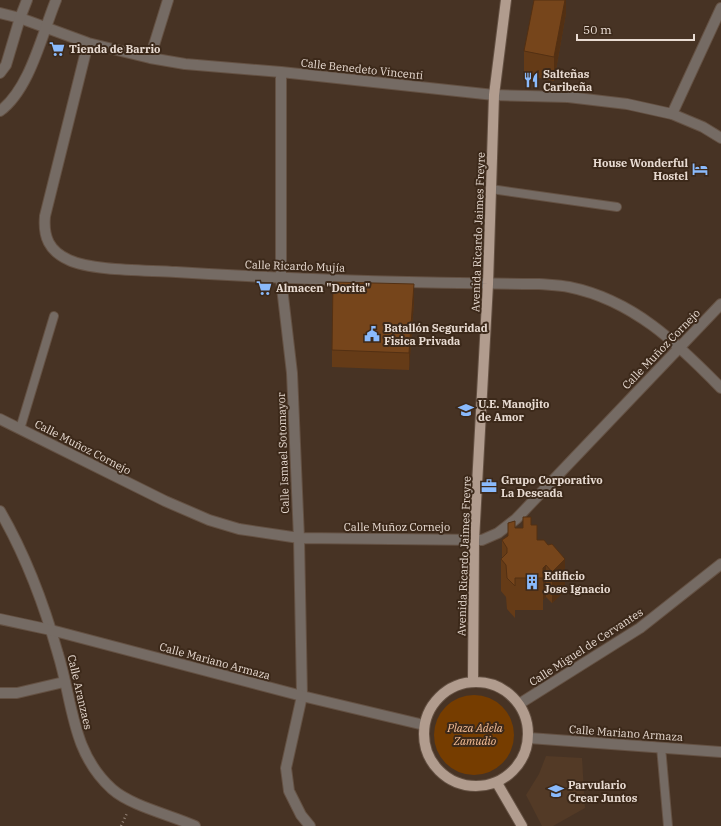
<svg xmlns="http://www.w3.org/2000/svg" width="721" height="826" font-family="'IBM Plex Serif',serif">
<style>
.built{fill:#533a26}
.green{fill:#763d00}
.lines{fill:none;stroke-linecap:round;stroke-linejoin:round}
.service-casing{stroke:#645143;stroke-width:10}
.minor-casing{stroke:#645143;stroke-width:12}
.tertiary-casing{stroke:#645143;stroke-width:12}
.primary-casing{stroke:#645143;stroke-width:12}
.path{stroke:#948377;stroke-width:2.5;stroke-dasharray:1 3;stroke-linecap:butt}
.service{stroke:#756b64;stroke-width:8}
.minor{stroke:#756b64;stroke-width:10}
.tertiary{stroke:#756b64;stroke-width:10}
.primary{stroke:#b19c8e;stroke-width:10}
.wall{fill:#653b17}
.shaded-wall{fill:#533013}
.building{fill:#76451b;stroke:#533013}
.labels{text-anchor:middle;stroke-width:4;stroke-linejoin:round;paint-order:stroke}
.poi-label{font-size:11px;font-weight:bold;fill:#e8dbd2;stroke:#3c291a;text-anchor:start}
.street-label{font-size:11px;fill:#e8dbd2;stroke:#3c291a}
.park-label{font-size:11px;font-style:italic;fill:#f8c098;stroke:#3c291a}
</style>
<rect width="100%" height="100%" fill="#473324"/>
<path class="built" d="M546 756 582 758 585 808 553 826H542L526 795 539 774Z"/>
<path class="green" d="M434 735a40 40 0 1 1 80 0a40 40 0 1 1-80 0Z"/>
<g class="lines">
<defs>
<path id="service" d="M491 189 617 207
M20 429 54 316
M661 747 668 826"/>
<path id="minor" d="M0 13 20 18 88 43 150 58 185 64 281 72 494 95 568 97 627 104 672 114 703 127 721 138
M88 43 45 216C43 237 49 251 69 260 92 271 149 270 176 272 297 280 418 283 539 284 549 285 559 285 569 287 633 300 677 343 721 388
M150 58 168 0
M281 72V279L292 373 299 538 302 696 286 768 289 791 301 815 310 826
M672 114 721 8
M0 419 165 501 209 520 239 529 299 538 482 540 498 533 516 519 721 304
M0 511C26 556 44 604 58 654 73 702 71 752 112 789 131 806 171 815 195 826
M0 693H17L64 682
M519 704 640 628 721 564
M529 738 721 752"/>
<path id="tertiary" d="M0 73 6 65 20 18 27 0
M0 111C30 89 42 34 56 0
M0 619 51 630 302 696 424 725"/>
<path id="primary" d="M473 681 474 540 488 284 494 95 506 0
M424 734a52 52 0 1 1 104 0a52 52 0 1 1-104 0Z
M497 783 522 826"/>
</defs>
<use href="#service" class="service-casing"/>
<use href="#minor" class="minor-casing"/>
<use href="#tertiary" class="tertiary-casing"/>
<use href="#primary" class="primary-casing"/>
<path class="path" d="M121 826 127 813"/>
<use href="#service" class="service"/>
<use href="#minor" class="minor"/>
<use href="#tertiary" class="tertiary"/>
<use href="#primary" class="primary"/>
</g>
<path class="wall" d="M566 0V13L554 81 524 75V51Z
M414 301 409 370 332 367V350Z
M531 525 537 540 565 591 552 603 546 597 543 600V610H515V618L507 609 506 597 501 591V559L502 558V540L508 536 515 528H523Z"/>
<path class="shaded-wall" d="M565 0H566V13L554 81V57Z
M414 284V301L409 370V353Z
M565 559V591L552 603V572Z
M546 565V597L543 600V610V568Z"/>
<path class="building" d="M534 0H565L554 57 524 51Z
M333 282 414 284 409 353 332 350Z
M523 517H531V525H537V540H544L548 545 552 544 565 559 552 572 546 565 543 568V578H515V586L507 578 506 565 501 559 507 553V548L502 540 508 536V523L515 521V528H523Z"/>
<defs>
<symbol id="supermarket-bare" viewBox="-9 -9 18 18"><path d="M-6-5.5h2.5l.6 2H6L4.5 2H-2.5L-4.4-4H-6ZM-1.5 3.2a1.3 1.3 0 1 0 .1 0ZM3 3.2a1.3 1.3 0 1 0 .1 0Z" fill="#8abafc" stroke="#3c291a" stroke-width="2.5" paint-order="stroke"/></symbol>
<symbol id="restaurant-bare" viewBox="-9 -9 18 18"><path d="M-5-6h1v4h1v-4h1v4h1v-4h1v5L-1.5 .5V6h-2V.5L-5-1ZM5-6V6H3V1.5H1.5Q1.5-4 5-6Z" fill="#8abafc" stroke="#3c291a" stroke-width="2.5" paint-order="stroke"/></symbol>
<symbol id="hotel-bare" viewBox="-9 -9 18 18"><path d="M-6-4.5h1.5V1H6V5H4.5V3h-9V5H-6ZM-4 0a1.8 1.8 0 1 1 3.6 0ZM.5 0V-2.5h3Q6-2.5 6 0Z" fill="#8abafc" stroke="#3c291a" stroke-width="2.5" paint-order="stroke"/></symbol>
<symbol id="civic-bare" viewBox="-9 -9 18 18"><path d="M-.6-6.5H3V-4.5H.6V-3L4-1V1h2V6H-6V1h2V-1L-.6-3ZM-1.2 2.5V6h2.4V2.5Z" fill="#8abafc" stroke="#3c291a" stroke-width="2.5" paint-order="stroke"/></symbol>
<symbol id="school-bare" viewBox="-9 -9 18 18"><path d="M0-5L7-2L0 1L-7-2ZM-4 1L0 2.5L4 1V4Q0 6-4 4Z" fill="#8abafc" stroke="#3c291a" stroke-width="2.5" paint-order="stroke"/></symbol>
<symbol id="office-bare" viewBox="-9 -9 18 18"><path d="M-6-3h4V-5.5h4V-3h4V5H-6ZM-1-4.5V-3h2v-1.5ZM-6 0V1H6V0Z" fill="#8abafc" stroke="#3c291a" stroke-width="2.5" paint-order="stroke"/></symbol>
<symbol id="building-bare" viewBox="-9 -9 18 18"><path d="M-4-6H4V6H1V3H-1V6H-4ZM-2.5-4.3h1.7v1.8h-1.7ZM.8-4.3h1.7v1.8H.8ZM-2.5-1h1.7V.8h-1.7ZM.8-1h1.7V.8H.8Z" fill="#8abafc" stroke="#3c291a" stroke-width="2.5" paint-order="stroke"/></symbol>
</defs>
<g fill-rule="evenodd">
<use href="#supermarket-bare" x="46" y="38" width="22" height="22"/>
<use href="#restaurant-bare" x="520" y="69" width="22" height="22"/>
<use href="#hotel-bare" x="689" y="158" width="22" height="22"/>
<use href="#supermarket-bare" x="253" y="277" width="22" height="22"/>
<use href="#civic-bare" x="361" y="323" width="22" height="22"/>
<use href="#school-bare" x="455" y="399" width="22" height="22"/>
<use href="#office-bare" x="478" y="475" width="22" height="22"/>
<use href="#building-bare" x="521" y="571" width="22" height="22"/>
<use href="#school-bare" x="545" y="780" width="22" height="22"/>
</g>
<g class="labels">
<g class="poi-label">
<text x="69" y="53">Tienda de Barrio</text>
<text x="543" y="78">Salteñas<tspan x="543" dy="13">Caribeña</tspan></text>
<text x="688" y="167" text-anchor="end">House Wonderful<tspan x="688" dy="13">Hostel</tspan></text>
<text x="276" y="292">Almacen "Dorita"</text>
<text x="384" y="332">Batallón Seguridad<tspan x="384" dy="13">Fisica Privada</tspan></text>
<text x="478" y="408">U.E. Manojito<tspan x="478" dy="13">de Amor</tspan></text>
<text x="501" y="484">Grupo Corporativo<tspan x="501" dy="13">La Deseada</tspan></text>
<text x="544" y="580">Edificio<tspan x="544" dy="13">Jose Ignacio</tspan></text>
<text x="568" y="789">Parvulario<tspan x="568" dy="13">Crear Juntos</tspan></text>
</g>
<g class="street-label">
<text transform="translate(362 69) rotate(6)" y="4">Calle Benedeto Vincenti</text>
<text transform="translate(478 232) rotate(-88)" y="4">Avenida Ricardo Jaimes Freyre</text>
<text transform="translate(295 266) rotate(2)" y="4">Calle Ricardo Mujía</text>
<text transform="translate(661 349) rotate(-46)" y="4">Calle Muñoz Cornejo</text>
<text transform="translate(83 447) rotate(27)" y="4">Calle Muñoz Cornejo</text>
<text transform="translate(283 453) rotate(-92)" y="4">Calle Ismael Sotomayor</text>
<text x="397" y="531">Calle Muñoz Cornejo</text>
<text transform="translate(464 556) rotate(-88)" y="4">Avenida Ricardo Jaimes Freyre</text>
<text transform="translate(586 647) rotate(-33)" y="4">Calle Miguel de Cervantes</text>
<text transform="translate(215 661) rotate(15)" y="4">Calle Mariano Armaza</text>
<text transform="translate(80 692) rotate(77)" y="4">Calle Aranzaes</text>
<text transform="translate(626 733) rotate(4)" y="4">Calle Mariano Armaza</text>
</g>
<g class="park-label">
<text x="475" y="732">Plaza Adela<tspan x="475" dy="13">Zamudio</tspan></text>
</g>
</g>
<path d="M577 34v6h117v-6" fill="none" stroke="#e8dbd2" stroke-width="2"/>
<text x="583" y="34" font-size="12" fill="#e8dbd2" stroke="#3c291a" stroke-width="3" paint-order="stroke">50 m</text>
</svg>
